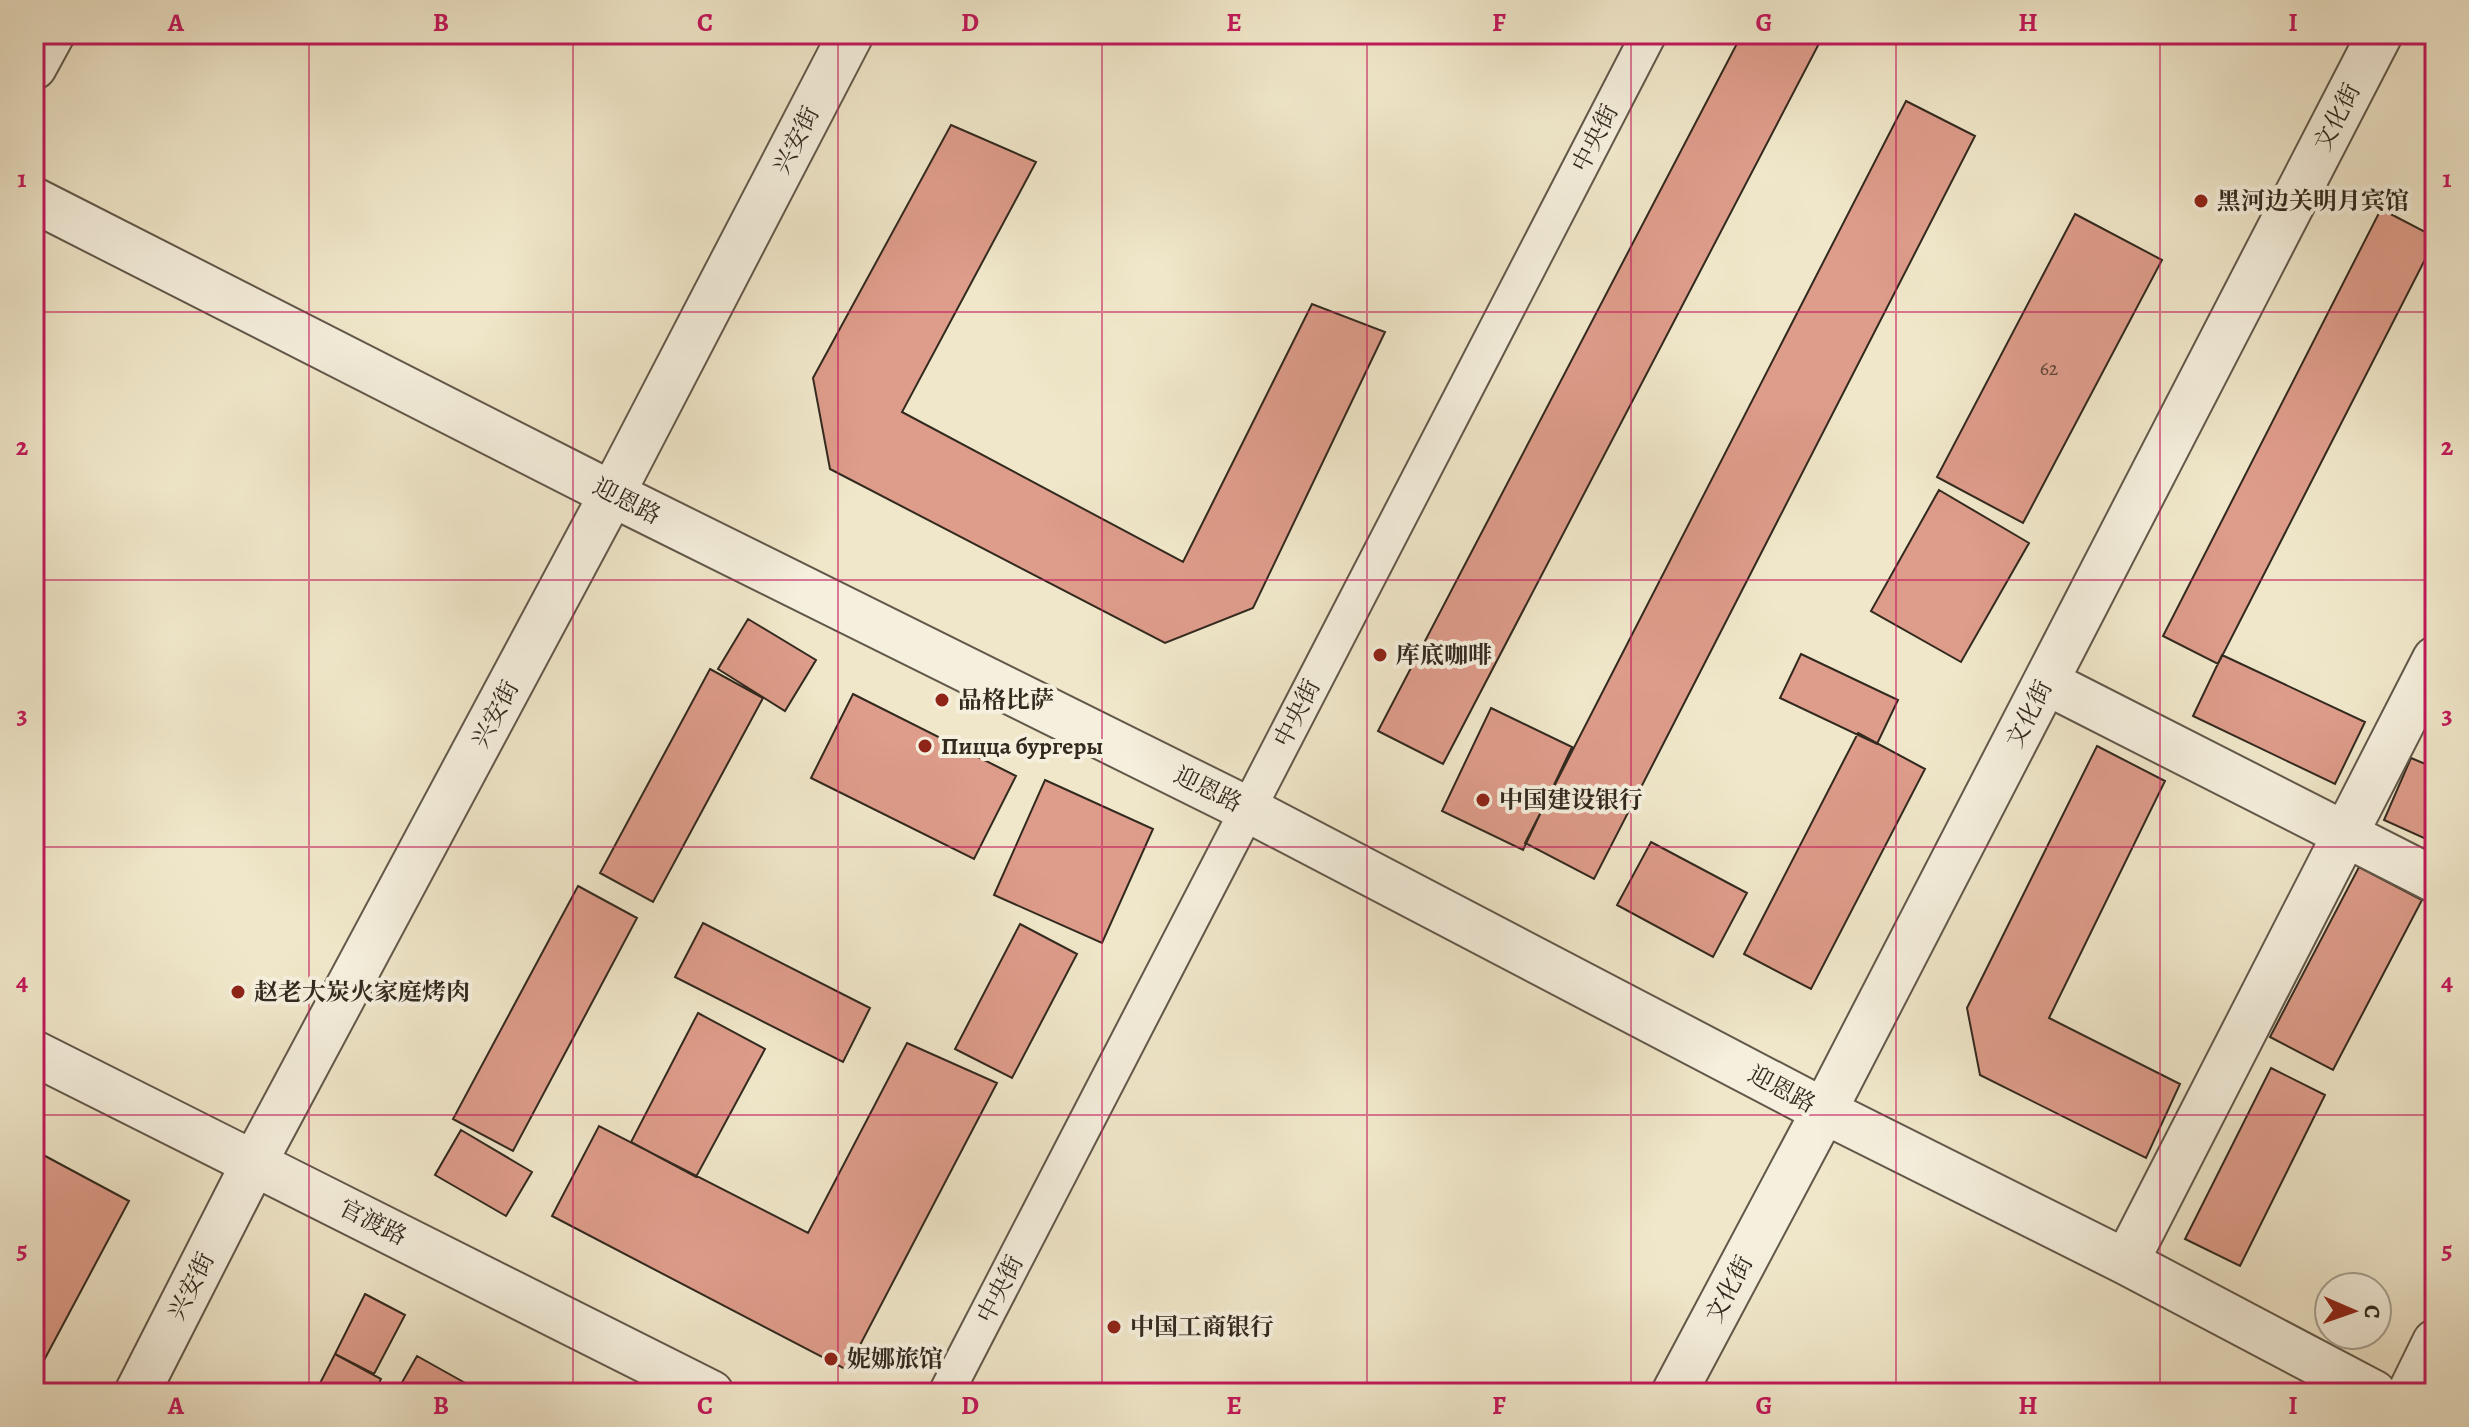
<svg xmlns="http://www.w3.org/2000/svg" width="2469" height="1427" font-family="Alegreya,'Noto Serif SC',serif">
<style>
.building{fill:#de9c8a;stroke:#32291f;stroke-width:2}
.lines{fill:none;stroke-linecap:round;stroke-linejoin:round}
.pedestrian-casing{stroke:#62584a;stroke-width:38}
.minor-casing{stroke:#62584a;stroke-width:48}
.tertiary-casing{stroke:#62584a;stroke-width:48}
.pedestrian{stroke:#f5efdd;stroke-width:34}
.minor{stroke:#f5efdd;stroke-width:44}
.tertiary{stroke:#f5efdd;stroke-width:44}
.grid{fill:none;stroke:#c2185b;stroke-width:2;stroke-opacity:0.55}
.poi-dot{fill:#8f2418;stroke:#f5efdd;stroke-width:3}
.labels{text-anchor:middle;stroke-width:8;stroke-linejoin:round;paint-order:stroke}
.number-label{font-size:20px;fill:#5d463a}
.street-label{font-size:24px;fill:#32291f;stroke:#f5efdd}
.poi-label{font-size:24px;font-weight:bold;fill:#32291f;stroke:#f5efdd;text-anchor:start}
.neatline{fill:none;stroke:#c2185b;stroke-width:3}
.grid-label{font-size:26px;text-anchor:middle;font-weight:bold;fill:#c2185b}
</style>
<rect width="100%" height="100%" fill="#f0e7ca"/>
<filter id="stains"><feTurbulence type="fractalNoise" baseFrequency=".0025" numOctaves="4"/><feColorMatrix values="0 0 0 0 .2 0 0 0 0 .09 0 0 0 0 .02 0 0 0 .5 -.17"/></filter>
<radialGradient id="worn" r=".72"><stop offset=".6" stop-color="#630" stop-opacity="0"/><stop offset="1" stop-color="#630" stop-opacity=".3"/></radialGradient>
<path class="building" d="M1742 34H1824L1443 764 1378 731Z
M1906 101 1975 136 1594 879 1525 843Z
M951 125 1036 162 902 412 1183 562 1312 304 1385 332 1253 608 1165 643 830 469 813 378Z
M2381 209 2435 237V240L2218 664 2163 636Z
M2075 214 2162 260 2023 523 1937 477Z
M1939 490 2029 543 1961 662 1871 611Z
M748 619 816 660 785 711 718 669Z
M1801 654 1898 700 1877 744 1780 698Z
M2222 655 2365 722 2335 784 2193 716Z
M710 669 763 698 653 902 600 873Z
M853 694 1016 776 974 859 811 778Z
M1491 708 1572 747 1523 850 1442 811Z
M1858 733 1925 769 1811 989 1744 954Z
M2097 746 2165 781 2049 1018 2180 1084 2146 1158 1980 1075 1967 1008Z
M2411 758 2435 768V843L2384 820Z
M1045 780 1153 829 1102 943 994 895Z
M1651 842 1747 893 1713 957 1617 905Z
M2359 867 2422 900 2333 1070 2270 1037Z
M578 886 637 918 513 1151 453 1119Z
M703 923 870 1008 843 1062 675 977Z
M1020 924 1077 954 1012 1078 955 1049Z
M698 1013 765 1049 696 1177 631 1142Z
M907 1043 997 1083 847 1370 552 1216 599 1126 808 1233Z
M2271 1068 2325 1095 2240 1266 2185 1239Z
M461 1130 532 1172 506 1216 435 1175Z
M34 1150 129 1201 34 1379Z
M365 1294 405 1315 374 1374 335 1354Z
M335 1354 381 1379 374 1393H315Z
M417 1356 483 1393H396Z"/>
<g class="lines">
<defs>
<path id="pedestrian" d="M946 1393 1649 34"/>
<path id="minor" d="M34 200 612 494 1247 809 1824 1111 2126 1262 2374 1393
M2046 682 2435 880
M34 1053 711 1393
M2126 1262 2435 659
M137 1393 254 1163 612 494 851 34
M1674 1393 1824 1111 2380 34
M2410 1393 2435 1342"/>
<path id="tertiary" d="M34 67 52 34"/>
</defs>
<use href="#pedestrian" class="pedestrian-casing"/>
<use href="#minor" class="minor-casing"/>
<use href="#tertiary" class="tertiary-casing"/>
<use href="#pedestrian" class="pedestrian"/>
<use href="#minor" class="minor"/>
<use href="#tertiary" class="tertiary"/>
</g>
<path class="grid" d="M309 34V1393M573 34V1393M838 34V1393M1102 34V1393M1367 34V1393M1631 34V1393M1896 34V1393M2160 34V1393M34 312H2435M34 580H2435M34 847H2435M34 1115H2435"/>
<g class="poi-dot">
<circle cx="2201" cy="201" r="8"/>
<circle cx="1380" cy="655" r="8"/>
<circle cx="942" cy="700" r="8"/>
<circle cx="925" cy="746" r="8"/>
<circle cx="1483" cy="800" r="8"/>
<circle cx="238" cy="992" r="8"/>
<circle cx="1114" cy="1327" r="8"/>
<circle cx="831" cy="1359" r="8"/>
</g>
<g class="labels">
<g class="number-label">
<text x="2049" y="375">62</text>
</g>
<g class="street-label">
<text transform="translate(2337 117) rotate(-63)" y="8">文化街</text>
<text transform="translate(1595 138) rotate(-63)" y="8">中央街</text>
<text transform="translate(796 140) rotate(-63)" y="8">兴安街</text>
<text transform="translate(627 501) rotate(27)" y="8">迎恩路</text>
<text transform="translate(1297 713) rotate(-63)" y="8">中央街</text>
<text transform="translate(495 714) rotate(-62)" y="8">兴安街</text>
<text transform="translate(2029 714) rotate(-63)" y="8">文化街</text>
<text transform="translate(1208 789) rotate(26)" y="8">迎恩路</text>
<text transform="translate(1782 1089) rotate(28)" y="8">迎恩路</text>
<text transform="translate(373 1222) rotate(27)" y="8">官渡路</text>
<text transform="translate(191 1286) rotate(-63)" y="8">兴安街</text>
<text transform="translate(1000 1289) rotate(-63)" y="8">中央街</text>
<text transform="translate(1729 1289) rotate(-62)" y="8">文化街</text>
</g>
<g class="poi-label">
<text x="2217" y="209">黑河边关明月宾馆</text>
<text x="1396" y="663">库底咖啡</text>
<text x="958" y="708">品格比萨</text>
<text x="941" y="754">Пицца бургеры</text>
<text x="1499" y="808">中国建设银行</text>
<text x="254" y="1000">赵老大炭火家庭烤肉</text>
<text x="1130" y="1335">中国工商银行</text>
<text x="847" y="1367">妮娜旅馆</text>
</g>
</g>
<rect width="2469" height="1427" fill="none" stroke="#f0e7ca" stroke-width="88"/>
<g transform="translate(2353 1311) rotate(92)"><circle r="38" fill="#f5efdd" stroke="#a7a091" stroke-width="2"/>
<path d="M0-6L14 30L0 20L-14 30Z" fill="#8f2418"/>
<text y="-12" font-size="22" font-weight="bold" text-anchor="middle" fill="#32291f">С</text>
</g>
<rect x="44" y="44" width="2381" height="1339" class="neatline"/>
<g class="grid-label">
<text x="176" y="31">A</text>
<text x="441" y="31">B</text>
<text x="705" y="31">C</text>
<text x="970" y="31">D</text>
<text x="1234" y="31">E</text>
<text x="1499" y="31">F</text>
<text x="1764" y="31">G</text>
<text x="2028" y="31">H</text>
<text x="2293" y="31">I</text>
<text x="22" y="187">1</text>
<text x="2447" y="187">1</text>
<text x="22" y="455">2</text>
<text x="2447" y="455">2</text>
<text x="22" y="723">3</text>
<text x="2447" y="723">3</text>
<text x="22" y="990">4</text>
<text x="2447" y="990">4</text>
<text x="22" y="1258">5</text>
<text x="2447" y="1258">5</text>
<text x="176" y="1414">A</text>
<text x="441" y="1414">B</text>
<text x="705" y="1414">C</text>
<text x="970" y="1414">D</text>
<text x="1234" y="1414">E</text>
<text x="1499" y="1414">F</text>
<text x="1764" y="1414">G</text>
<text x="2028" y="1414">H</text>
<text x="2293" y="1414">I</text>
</g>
<rect width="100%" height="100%" filter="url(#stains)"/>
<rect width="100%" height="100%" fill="url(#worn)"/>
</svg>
